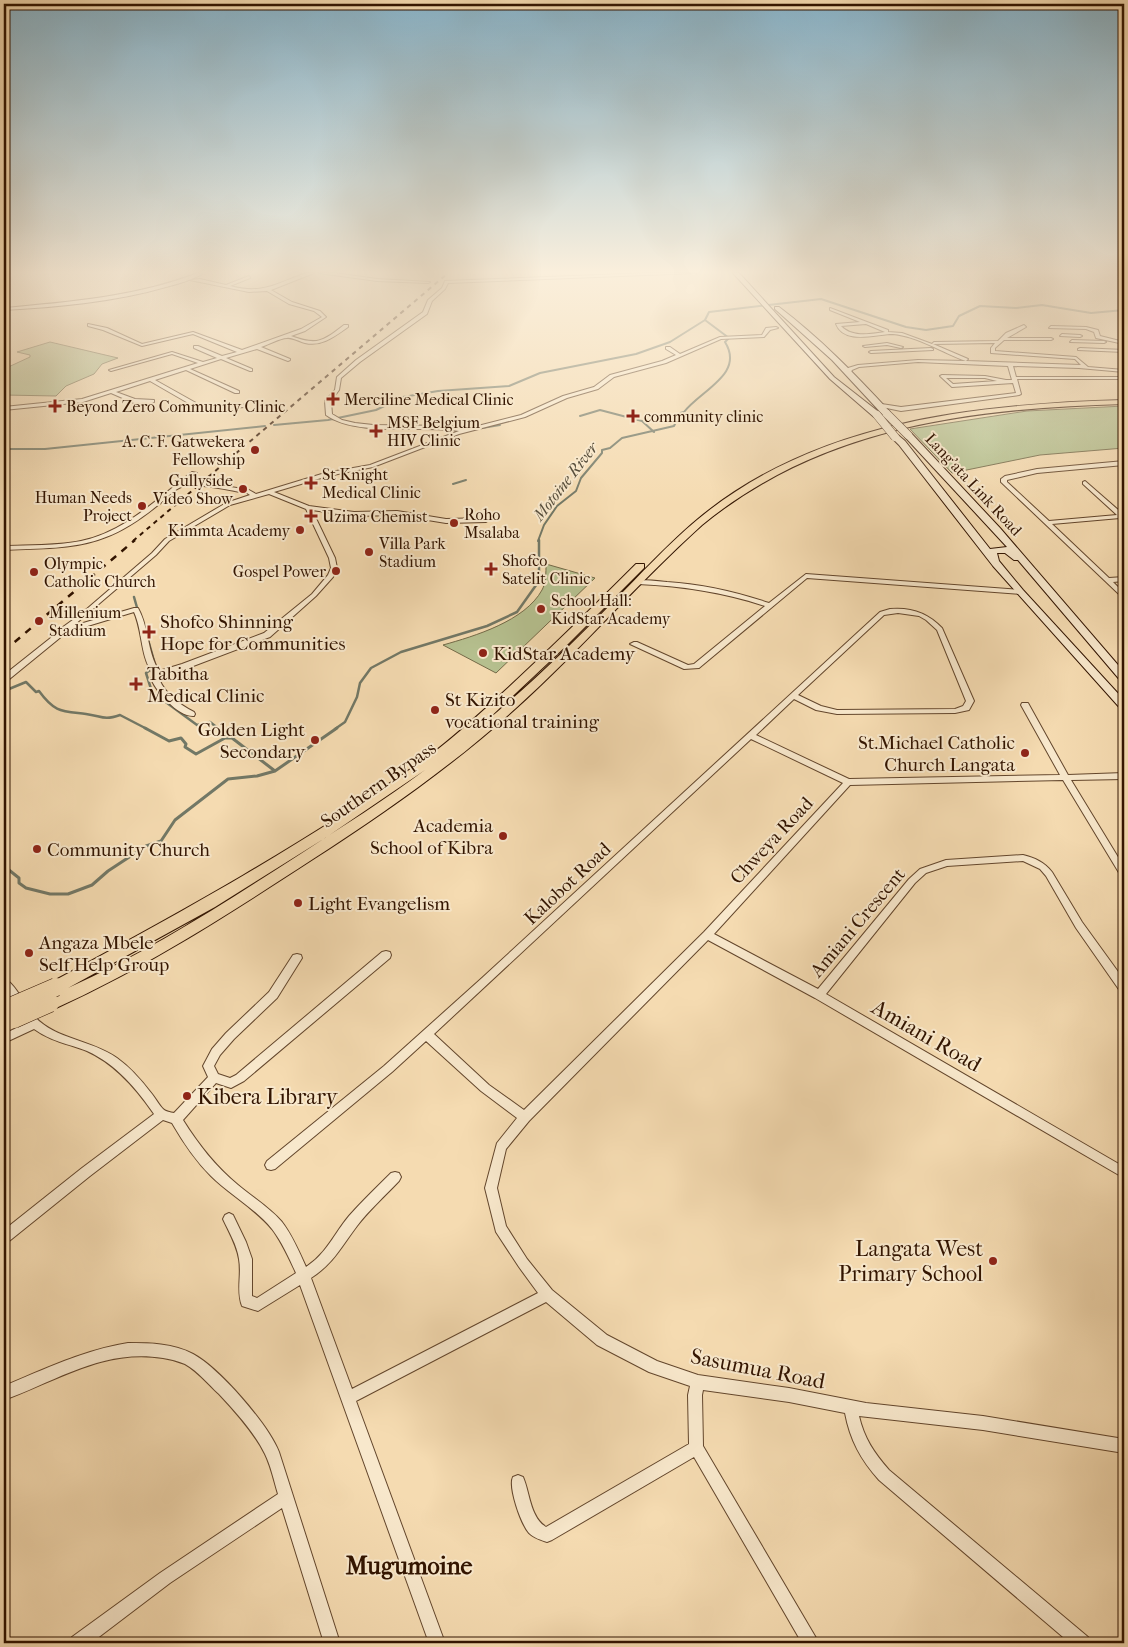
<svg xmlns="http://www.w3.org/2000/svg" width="1128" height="1647" font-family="'IM FELL French Canon',serif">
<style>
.green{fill:#b6c190;stroke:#746a48}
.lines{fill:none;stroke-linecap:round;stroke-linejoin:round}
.stream-far2{stroke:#727866;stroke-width:2}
.stream-far1{stroke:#727866;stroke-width:2.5}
.stream{stroke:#727866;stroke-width:3}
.minor-casing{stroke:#63462c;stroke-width:2}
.secondary-casing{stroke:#321400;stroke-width:2}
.trunk-casing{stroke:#321400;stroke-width:2}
.minor{fill:#f8e8cc;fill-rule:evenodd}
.secondary{fill:#f8e8cc;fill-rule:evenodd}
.trunk{fill:#f5dbb1;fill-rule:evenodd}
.rail-far1{stroke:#321400;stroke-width:2;stroke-dasharray:4.5 4.5;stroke-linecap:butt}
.rail{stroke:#321400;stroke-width:2.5;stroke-dasharray:7 7;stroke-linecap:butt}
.secondary-bridge-casing{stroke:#321400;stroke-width:9;stroke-linecap:butt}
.trunk-bridge-casing{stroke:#321400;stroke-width:19;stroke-linecap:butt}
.secondary-bridge{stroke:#f8e8cc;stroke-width:8}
.trunk-bridge{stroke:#f5dbb1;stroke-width:18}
.poi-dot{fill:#8f2418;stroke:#f8e8cc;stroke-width:2}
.labels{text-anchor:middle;stroke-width:4;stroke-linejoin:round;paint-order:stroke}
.far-poi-label{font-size:16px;fill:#321400;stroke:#f8e8cc;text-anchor:start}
.far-water-label{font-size:16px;font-style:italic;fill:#574e3c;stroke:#f8e8cc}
.far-street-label{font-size:16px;fill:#321400;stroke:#f8e8cc}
.poi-label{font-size:19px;fill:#321400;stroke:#f8e8cc;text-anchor:start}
.street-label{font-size:19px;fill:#321400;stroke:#f8e8cc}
.near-street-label{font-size:22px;fill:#321400;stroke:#f8e8cc}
.near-poi-label{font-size:22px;fill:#321400;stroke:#f8e8cc;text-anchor:start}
.near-neighbourhood-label{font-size:24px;font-weight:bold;fill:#321400;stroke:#f8e8cc}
</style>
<rect width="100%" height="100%" fill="#f5dbb1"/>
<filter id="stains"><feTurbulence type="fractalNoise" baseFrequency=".004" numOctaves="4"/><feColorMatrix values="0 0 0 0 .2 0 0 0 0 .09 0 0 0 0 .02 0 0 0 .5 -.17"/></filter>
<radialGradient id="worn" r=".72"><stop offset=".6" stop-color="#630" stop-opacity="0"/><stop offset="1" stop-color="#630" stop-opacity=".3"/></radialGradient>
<path class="green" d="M50 342 118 358 102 364 94 374 66 386 56 396 4 395V369L30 357V355L17 352Z
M1124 406V448L1040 455 952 473 910 429 1027 411Z
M546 564 595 578 496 673 443 645C475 636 525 621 542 590 546 583 546 572 546 564Z"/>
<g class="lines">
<path class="stream-far2" d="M580 416 600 410 642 421 654 432
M333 419 353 425
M274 425 328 420 376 410 403 397 438 391 509 386 540 373 636 354 670 342 705 320
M476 429 500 425
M4 449H45L265 426
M453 484 466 480
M538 541 544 525 557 506 576 491 581 478 602 453V450L610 448 622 438 674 426 680 413 684 412C701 390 745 374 725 342L729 338 705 320 709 312 821 299 906 327 926 330 953 326 959 316 980 306 1016 308 1042 305 1091 313 1124 310"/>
<path class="stream-far1" d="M134 597 138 611
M147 636 154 661
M153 668 146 673 152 692 197 725 210 722 219 729
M4 684 9 689 26 682 36 692 39 691C55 713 62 711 86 714 102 716 103 721 120 715L147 729
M335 729 345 722 357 697 360 683 371 668 401 652 487 626 517 612 539 581V540"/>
<path class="stream" d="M145 728 169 741 181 738 186 744 185 747 196 754 225 738H232L275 771
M217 728 228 737
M4 866 19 878V883L26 888 50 894H68L92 885 108 871 146 846 161 841 175 820 228 779 257 776 275 771 337 728"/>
<defs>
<path id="minor" d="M198 273 202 274C191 280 178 284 166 287 114 302 58 307 4 310V308C70 302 135 297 198 273Z
M307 273H314L271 290 292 302 320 311 326 317 305 331 291 336C318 346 323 341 344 325H348V327C335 336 322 347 305 343 300 342 292 337 287 338 280 338 268 345 261 347L290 359V360L288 361 257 349 226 358 252 369V371H250L221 359 190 369 239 391V393H235L186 370 155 380 205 408 242 404 244 405V407L202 411 150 381 116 392 135 399 154 400V402L152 403H134L111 393 83 402 4 410V407L82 399 198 363 172 354 111 371 109 370 172 352 203 362 217 358 194 348V346H198L222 356 237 352 193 334 142 346 103 330 88 326V324L107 328 142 344 193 332 242 350 301 329 322 317 314 311 289 304 267 291 249 292 190 280 200 279 226 285 249 276 250 278 230 286C264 295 276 283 307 273Z
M319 273H334L377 279 430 282 428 283 377 281Z
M650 273H696L448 283 445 289 432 301 427 314 360 362 341 378 339 390 331 401 332 414 342 420 355 423 373 425 449 426 466 429 521 415 563 396 594 387 610 375 662 361 676 355 666 349V347H670L680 354 720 337 762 335 766 328 776 327 778 328 770 330 764 337 721 339 666 363 614 377 598 389 567 398 525 417 459 434 373 467 328 476 274 492 309 506 354 512 397 511 446 519 486 518 489 520 486 522 446 523 397 515 354 516 312 510 335 558 337 568 333 577 316 596 270 637 188 668 160 675 159 679C166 695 179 704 194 712L195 714 194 716C178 717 157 692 151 679L153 674C140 656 143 632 134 612L71 631 67 632 7 681H4V675L62 629 63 627 81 614 152 553 165 539 226 503 250 495 247 493C231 491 193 481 179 488 172 491 165 500 158 505 142 518 125 530 106 537 74 550 38 548 4 550V546C29 545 56 546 81 541 125 532 158 498 192 472L197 473 184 484 200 482 249 490 256 494 325 473 370 465 459 431C422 425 356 437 326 415L325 401 335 390 337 377 356 360 423 312 428 300 442 288 445 281ZM269 494 306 509 329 558 331 568 328 575 312 594 264 633 182 664 159 671C147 652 149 627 138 608H134L73 626 156 555 169 541 230 505Z
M830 308 888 330V332L902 333 932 344 934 342 998 341 1006 333 1024 325 1026 327 1007 338H1051L1053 339 1051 340H1004L995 348V351L1076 357 1088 367 1124 370V372L1079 368 1013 366 1016 377H1124V379H1017L1021 394 1019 395 901 411 877 406 875 405V403L901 407 1016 393 1013 383 952 387 940 376 942 375 985 376 1006 380H1012L1008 366 918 362 859 367 852 370 850 374H846L848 368 858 365 918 360 966 361C943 353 917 336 893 334 876 334 844 345 836 324L860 322 830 310ZM866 324 885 332C871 334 852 338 841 326ZM995 343 991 348V353L1075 359 1081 365 966 361 968 359 933 344ZM946 378H985L997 381 953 384Z
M1051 326 1086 327 1098 330 1100 336 1124 342V344L1096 338 1094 332 1086 329 1049 328Z
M1062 334 1080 335 1082 336 1080 337 1060 336Z
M1072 340 1104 341 1106 342 1104 343 1070 342Z
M887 343 903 347 901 348 887 345 865 347 863 346Z
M931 348 933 349V350L871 353 869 352 871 351Z
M1080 348 1124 350V352L1078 350V349Z
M1124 461V465L1037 473 1007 480V482L1049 521 1117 515 1083 484V482L1085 481 1124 515V520L1120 518 1052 524 1109 578 1124 577V581L1113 582 1124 593V598L1122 597 1001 482V479L1005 476 1037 469Z
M806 574 1020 590 1023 592 1020 594 807 578 699 668 684 669 630 644 634 642H637L688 665 694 664 765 606C723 592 681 586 638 584L635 582 636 581C646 579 656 581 667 582 701 584 736 592 769 603Z
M890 609C911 607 928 613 942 628L974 701 969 710 955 713 837 714 816 710 794 699 756 735 849 779 1060 775 1021 705 1022 703H1028L1068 775 1124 773V779L1071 780 1124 867V877L1121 876 1063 780 850 785 714 934 818 989 909 879 920 869 946 860 1023 855C1035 858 1044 862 1052 872L1082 922 1124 980V992L1120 991 1076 928 1046 876 1040 869 1023 861 947 866 926 873 915 883 826 994 1124 1167V1178L815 998 708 940 529 1121 506 1149 497 1188 506 1226 527 1259 552 1290 607 1335 657 1361 698 1375 789 1388 866 1403 983 1416 1124 1439V1453L983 1430 859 1416C864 1438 874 1453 889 1470L1088 1637 1090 1643H1070L879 1480C861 1460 850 1440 845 1413L789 1402 703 1390 702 1395 703 1446 819 1643H802L694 1457 552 1540 547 1542C541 1540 534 1538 529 1533 521 1524 508 1487 513 1477L518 1475 523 1477C530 1493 530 1517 546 1527L689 1444 688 1395 690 1386 649 1372 597 1345 546 1302 356 1401 445 1643H429L300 1285 258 1311 242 1306C236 1291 242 1275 239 1259 237 1245 229 1232 223 1219L225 1215 229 1213 233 1215 246 1242 252 1259V1296L257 1298 296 1273C289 1258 282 1242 272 1229 255 1208 230 1195 211 1176 195 1160 183 1142 172 1123L163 1120 90 1176 8 1242 4 1244V1230L82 1168 154 1114C137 1089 116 1064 87 1051 69 1044 50 1041 34 1029L4 1043V1034L27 1023 4 990V979C15 982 26 1008 35 1017 55 1039 92 1040 117 1058 131 1068 142 1081 152 1094 156 1099 159 1105 163 1109 166 1112 170 1112 174 1113L208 1077 203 1066 212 1049 226 1033 269 992 293 955 297 954 301 955 302 958 277 998 234 1039 220 1055 214 1066 218 1074 230 1078 236 1075 382 952 386 951 390 952 391 955 390 958 244 1081 231 1088 216 1083 183 1120C198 1144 215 1166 238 1185 252 1197 269 1207 282 1222 292 1235 299 1251 306 1267 327 1253 334 1234 349 1216 362 1201 377 1187 391 1173L395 1172 399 1173 401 1177 399 1181C385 1196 369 1210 357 1226 341 1247 334 1263 311 1278L352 1389 538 1293 519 1267 496 1232 485 1188 497 1143 517 1118 481 1091 426 1041 392 1072 275 1169 271 1170 267 1169 265 1165 267 1161 384 1066 482 978 880 612ZM898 613 919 616 926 620 937 630 966 701 963 706 955 709 837 710 821 706 798 695 884 615ZM751 739 843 783 704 932 524 1110 489 1085 434 1034Z
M128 1343C149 1343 173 1343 193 1354 219 1368 268 1424 279 1452L340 1643H324L282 1508 170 1583 91 1643H70L72 1637 160 1573 278 1494C274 1481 271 1466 265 1454 254 1432 236 1412 219 1394 208 1384 198 1371 185 1364 178 1361 170 1359 163 1358 104 1348 56 1381 4 1400V1386C45 1369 84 1350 128 1343Z"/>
<path id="secondary" d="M733 273H739L834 377 880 413V417H874L830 379Z
M775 307H779C820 338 855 374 890 412V416H884L832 360 775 309Z
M905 433H911L1000 528 1124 672V681L1120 680 1018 560H1014L1005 553H997L999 561 1023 590 1124 700V709L1120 708 993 566 899 445 891 437 898 435 905 441 990 549 1007 547 905 437Z"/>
<path id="trunk" d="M1124 400V404C975 408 822 426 702 525 637 583 581 650 516 708 453 765 384 813 313 859 227 915 150 965 56 1008L50 1010 44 1008 42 1003 44 998 56 993 50 991 48 987 50 983C180 913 309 842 429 756 457 735 483 711 509 687 552 647 594 606 636 564H644V568L566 646 484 723C530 685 572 644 613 602 641 574 667 545 697 520 815 421 976 404 1124 400ZM425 770C385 800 343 826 302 853 226 902 151 951 68 988L215 907 325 838Z"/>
</defs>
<use href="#minor" class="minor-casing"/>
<use href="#secondary" class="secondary-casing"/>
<use href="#trunk" class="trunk-casing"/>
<use href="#minor" class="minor"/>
<use href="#secondary" class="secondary"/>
<use href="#trunk" class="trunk"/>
<path class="rail-far1" d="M133 541 448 273"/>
<path class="rail" d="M4 651 135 540"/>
<defs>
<path id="secondary-bridge" d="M887 414 908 435
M877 415 895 437"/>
<path id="trunk-bridge" d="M5 1009 56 987
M14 1019 50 1003"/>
</defs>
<use href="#secondary-bridge" class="secondary-bridge-casing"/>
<use href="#trunk-bridge" class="trunk-bridge-casing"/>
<use href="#secondary-bridge" class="secondary-bridge"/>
<use href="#trunk-bridge" class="trunk-bridge"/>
</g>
<linearGradient id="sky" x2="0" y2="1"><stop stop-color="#89b7cf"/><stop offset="0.54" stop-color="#faefdc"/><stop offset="1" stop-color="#faefdc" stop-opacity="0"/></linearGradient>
<rect width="1128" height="504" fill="url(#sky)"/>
<g class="poi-dot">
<path d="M330.5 391.5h5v5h5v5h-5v5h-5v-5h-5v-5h5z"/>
<path d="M52.5 398.5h5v5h5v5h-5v5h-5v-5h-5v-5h5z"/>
<path d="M630.5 408.5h5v5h5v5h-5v5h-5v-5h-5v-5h5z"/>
<path d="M373.5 423.5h5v5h5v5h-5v5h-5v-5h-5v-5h5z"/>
<circle cx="255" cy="450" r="5"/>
<path d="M308.5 475.5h5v5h5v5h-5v5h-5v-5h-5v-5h5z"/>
<circle cx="243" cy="489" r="5"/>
<circle cx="142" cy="506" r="5"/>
<path d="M308.5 508.5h5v5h5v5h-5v5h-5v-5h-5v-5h5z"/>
<circle cx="454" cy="523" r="5"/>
<circle cx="300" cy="530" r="5"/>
<circle cx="369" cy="552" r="5"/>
<path d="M488.5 561.5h5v5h5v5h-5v5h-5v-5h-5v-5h5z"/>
<circle cx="336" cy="571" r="5"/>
<circle cx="34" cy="572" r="5"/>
<circle cx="541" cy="609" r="5"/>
<circle cx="39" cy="621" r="5"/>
<path d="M146.5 624.5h5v5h5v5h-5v5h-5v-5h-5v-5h5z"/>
<circle cx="483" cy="653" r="5"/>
<path d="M133.5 676.5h5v5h5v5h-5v5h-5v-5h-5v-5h5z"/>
<circle cx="435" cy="710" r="5"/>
<circle cx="315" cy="740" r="5"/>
<circle cx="1025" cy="753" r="5"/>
<circle cx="503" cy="836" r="5"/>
<circle cx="37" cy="849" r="5"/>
<circle cx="298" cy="903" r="5"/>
<circle cx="29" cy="953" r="5"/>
<circle cx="187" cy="1096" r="5"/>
<circle cx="993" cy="1261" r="5"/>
</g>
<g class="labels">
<g class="far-poi-label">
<text x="344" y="405">Merciline Medical Clinic</text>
<text x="66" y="412">Beyond Zero Community Clinic</text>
<text x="644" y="422">community clinic</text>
<text x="387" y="428">MSF Belgium<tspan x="387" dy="18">HIV Clinic</tspan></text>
<text x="245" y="447" text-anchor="end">A. C. F. Gatwekera<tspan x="245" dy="18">Fellowship</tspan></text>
<text x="322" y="480">St Knight<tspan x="322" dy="18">Medical Clinic</tspan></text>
<text x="233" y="486" text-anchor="end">Gullyside<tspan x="233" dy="18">Video Show</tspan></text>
<text x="132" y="503" text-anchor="end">Human Needs<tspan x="132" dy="18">Project</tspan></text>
<text x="464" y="520">Roho<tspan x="464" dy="18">Msalaba</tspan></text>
<text x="322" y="522">Uzima Chemist</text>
<text x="290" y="536" text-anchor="end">Kimmta Academy</text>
<text x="379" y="549">Villa Park<tspan x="379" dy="18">Stadium</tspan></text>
<text x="502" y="566">Shofco<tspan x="502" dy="18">Satelit Clinic</tspan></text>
<text x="44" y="569">Olympic<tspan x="44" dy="18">Catholic Church</tspan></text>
<text x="326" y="577" text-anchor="end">Gospel Power</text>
<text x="551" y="606">School Hall:<tspan x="551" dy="18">KidStar Academy</tspan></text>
<text x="49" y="618">Millenium<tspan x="49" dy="18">Stadium</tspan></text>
</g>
<g class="far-water-label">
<text transform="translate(565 481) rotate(-52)" y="6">Motoine River</text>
</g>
<g class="far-street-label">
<text transform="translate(974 484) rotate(47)" y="6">Lang'ata Link Road</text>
</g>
<g class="poi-label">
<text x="160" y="628">Shofco Shinning<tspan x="160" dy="22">Hope for Communities</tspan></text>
<text x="493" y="660">KidStar Academy</text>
<text x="147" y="680">Tabitha<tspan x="147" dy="22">Medical Clinic</tspan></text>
<text x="445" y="706">St Kizito<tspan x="445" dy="22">vocational training</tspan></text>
<text x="305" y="736" text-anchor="end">Golden Light<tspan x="305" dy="22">Secondary</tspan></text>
<text x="1015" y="749" text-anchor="end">St.Michael Catholic<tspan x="1015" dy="22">Church Langata</tspan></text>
<text x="493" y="832" text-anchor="end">Academia<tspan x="493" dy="22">School of Kibra</tspan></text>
<text x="47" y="856">Community Church</text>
<text x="308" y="910">Light Evangelism</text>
<text x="39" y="949">Angaza Mbele<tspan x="39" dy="22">Self Help Group</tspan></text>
</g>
<g class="street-label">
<text transform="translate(378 784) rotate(-35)" y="7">Southern Bypass</text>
<text transform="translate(771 840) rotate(-47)" y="7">Chweya Road</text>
<text transform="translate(567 883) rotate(-43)" y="7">Kalobot Road</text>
<text transform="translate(857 922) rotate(-50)" y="7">Amiani Crescent</text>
</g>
<g class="near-street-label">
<text transform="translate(927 1035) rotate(30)" y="8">Amiani Road</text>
<text transform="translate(758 1368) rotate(11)" y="8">Sasumua Road</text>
</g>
<g class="near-poi-label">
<text x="197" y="1104">Kibera Library</text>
<text x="983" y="1256" text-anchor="end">Langata West<tspan x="983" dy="25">Primary School</tspan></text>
</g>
<g class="near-neighbourhood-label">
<text x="409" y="1574">Mugumoine</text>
</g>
</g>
<rect width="1128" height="1647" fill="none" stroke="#f5dbb1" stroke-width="20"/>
<rect x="5" y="5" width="1118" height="1637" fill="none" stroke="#321400" stroke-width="2.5"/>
<rect x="10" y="10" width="1108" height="1627" fill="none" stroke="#321400"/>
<rect width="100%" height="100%" filter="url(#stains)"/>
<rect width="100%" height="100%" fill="url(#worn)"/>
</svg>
